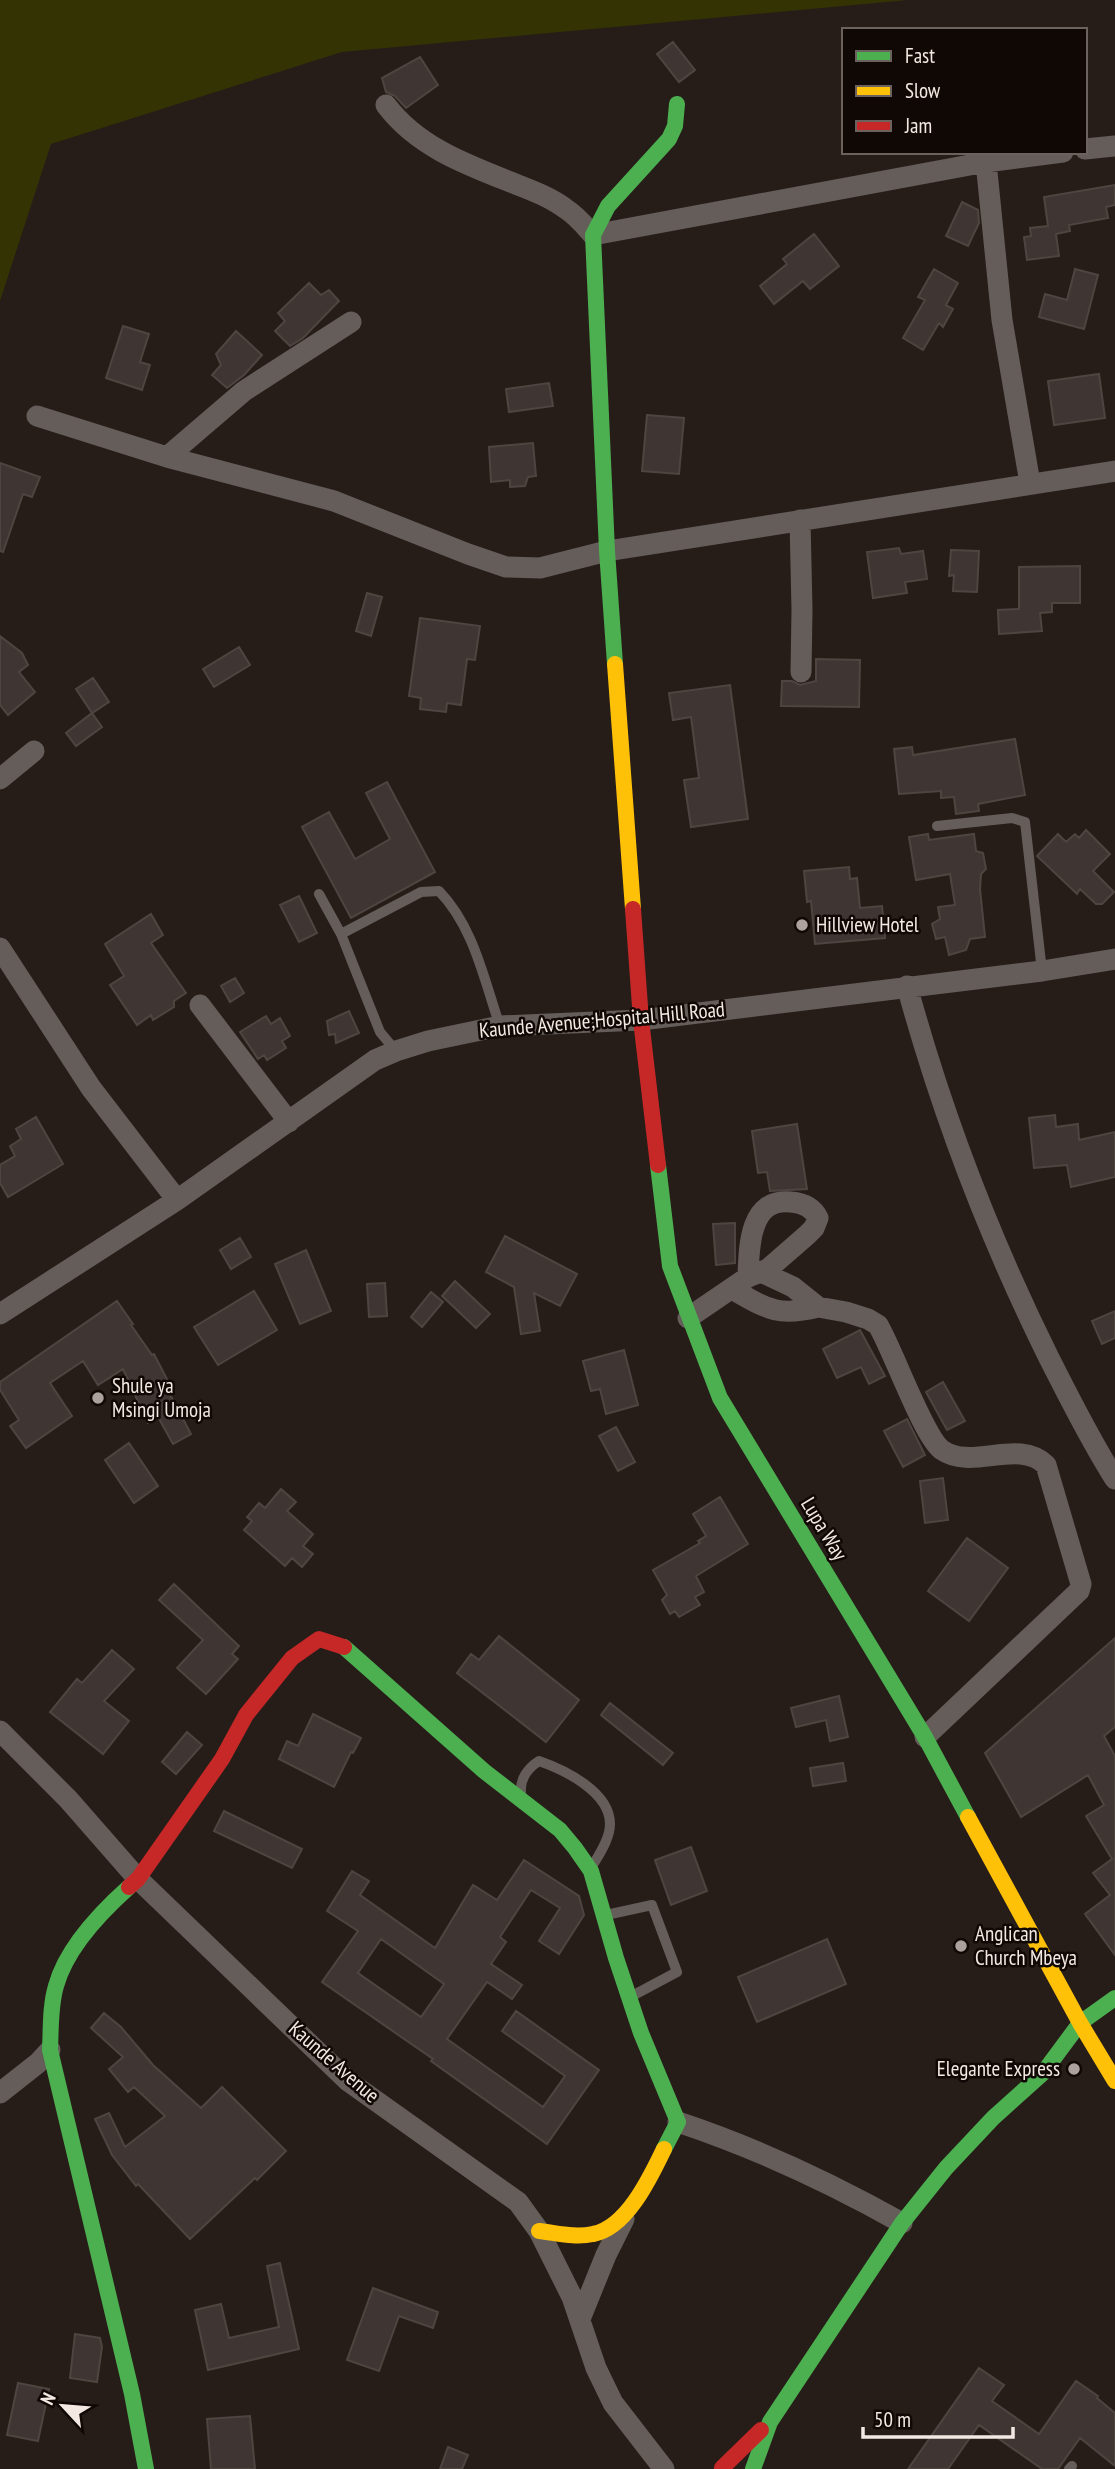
<svg xmlns="http://www.w3.org/2000/svg" width="1115" height="2469" font-family="'PT Sans Narrow',sans-serif">
<style>
.green{fill:#333303}
.building{fill:#3f3633;stroke:#4e4541;stroke-width:2;fill-rule:evenodd}
.lines{fill:none;stroke-linecap:round;stroke-linejoin:round}
.lane{stroke:#645d5a;stroke-width:10}
.street{stroke:#645d5a;stroke-width:21}
.fast{stroke:#4caf50;stroke-width:16}
.slow{stroke:#ffc107;stroke-width:16}
.jam{stroke:#c62828;stroke-width:16}
.poi-dot{fill:#aca19c;stroke:#0f0805;stroke-width:2.5}
.labels{text-anchor:middle;stroke-width:5;stroke-linejoin:round;paint-order:stroke}
.poi-label{font-size:21px;fill:#f4e8e2;stroke:#0f0805;text-anchor:start}
.street-label{font-size:21px;fill:#f4e8e2;stroke:#0f0805}
</style>
<rect width="100%" height="100%" fill="#261d19"/>
<path class="green" d="M0 0H908L342 52 51 144 0 301Z"/>
<path class="building" d="M673 42 695 70 679 82 657 54Z
M420 57 438 85 406 108 395 96 386 92 382 78Z
M1115 185V205L1106 207 1108 218 1069 225 1070 231 1056 234 1059 256 1027 260 1024 237 1031 236 1030 228 1048 226 1044 197Z
M962 202 978 210 979 223 968 246 946 236Z
M814 234 839 266 810 289 803 281 774 304 760 286 787 264 783 259Z
M934 269 958 283 946 305 953 309 943 327 939 323 923 350 903 338 925 300 918 297Z
M1075 269 1098 275 1084 329 1039 317 1045 294 1067 300Z
M309 283 321 295 329 290 339 301 303 338 290 346 275 331 285 321 278 313Z
M123 326 149 334 140 362 150 365 142 390 106 378Z
M236 331 262 355 244 375 227 388 212 375 221 365 216 354Z
M1099 374 1105 418 1054 425 1048 381Z
M549 383 553 406 509 412 506 389Z
M647 415 684 418 679 474 642 471Z
M533 443 536 476 528 477 525 486 510 487V480L491 482 489 447Z
M0 463 40 477 32 497 23 494 3 552 0 551Z
M899 548 901 554 923 551 927 579 905 582 907 593 873 598 867 552Z
M951 550 979 551 977 592 953 591 954 575 949 576Z
M1080 566V603H1052V612L1040 613 1042 631 999 634 998 610 1019 609V567Z
M367 593 382 597 371 636 356 631Z
M420 618 480 626 475 660 467 659 461 705 447 703 446 712 420 709 421 698 409 696Z
M0 636 22 653 28 665 19 672 35 692 8 715 0 705Z
M239 647 250 665 214 687 203 669Z
M816 659 860 660 859 707 781 706 782 681H792L800 685 816 681Z
M93 678 109 702 92 713 76 689Z
M730 685 748 819 691 827 684 780 699 778 691 717 673 720 669 693Z
M92 713 102 727 76 746 66 733Z
M1015 739 1025 795 978 804 979 811 956 814 954 797 941 798V791L899 794 894 749 912 747 913 755Z
M387 782 435 872 351 918 302 827 329 812 355 859 390 839 366 793Z
M1086 830 1110 854 1093 871 1114 892 1102 904H1096L1080 889 1077 894 1037 856 1058 834 1066 842 1075 834 1079 838Z
M928 834 929 840 974 834 976 851 983 853 986 869 981 874 980 889 985 937 970 939 966 950 949 955 945 937 936 939 932 924 940 919 938 907 955 905 950 874 916 880 909 837Z
M849 867 850 879 857 878 860 908 882 906 885 938 815 944 811 901 807 902 804 871Z
M299 896 317 933 299 942 280 905Z
M151 914 163 935 151 943 186 993 174 1001V1007L153 1020 151 1015 137 1025 110 985 124 976 105 944Z
M235 978 244 993 230 1002 221 986Z
M349 1011 359 1033 336 1043 335 1034 329 1035 327 1021Z
M266 1016 271 1024 280 1018 290 1036 282 1041 286 1048 267 1060 264 1055 258 1059 240 1032Z
M1055 1115 1056 1127 1078 1124 1079 1140 1115 1132V1177L1071 1187 1067 1165 1034 1168 1029 1118Z
M36 1117 63 1164 8 1197 0 1183V1165L15 1156 10 1146 21 1139 16 1129Z
M797 1124 807 1189 770 1191 767 1172 758 1173 752 1131Z
M735 1223V1263L716 1265 713 1224Z
M505 1236 577 1274 560 1306 534 1293 540 1331 521 1334 514 1287 486 1272Z
M240 1238 251 1257 231 1269 220 1250Z
M306 1250 331 1311 300 1324 275 1264Z
M455 1281 490 1314 476 1328 442 1296Z
M385 1283 387 1316 369 1317 367 1284Z
M254 1291 277 1330 218 1365 194 1327Z
M431 1292 443 1302 422 1327 411 1317Z
M117 1301 133 1324 131 1325 152 1355 154 1354 169 1383 165 1385 191 1434 173 1444 158 1417 148 1423 123 1369 98 1385 83 1361 50 1383 72 1416 26 1448 10 1426 19 1420 0 1390V1382Z
M1115 1311V1338L1102 1344 1092 1321Z
M860 1330 885 1376 869 1384 861 1367 837 1378 823 1349Z
M624 1350 638 1405 606 1414 600 1389 591 1391 583 1361Z
M943 1382 965 1421 947 1430 926 1392Z
M907 1419 925 1455 903 1467 884 1431Z
M616 1427 635 1462 618 1471 599 1436Z
M129 1443 158 1486 134 1503 105 1460Z
M943 1478 948 1520 925 1523 920 1481Z
M281 1489 296 1502 287 1511 313 1534 303 1546 313 1554 302 1567 292 1558 285 1566 244 1530 252 1521 247 1517 259 1503 265 1508Z
M720 1497 748 1544 696 1576 704 1592 695 1597 700 1605 679 1617 675 1611 670 1614 662 1600 667 1595 653 1570 700 1543 698 1541 706 1536 693 1514Z
M967 1538 1008 1568 969 1621 928 1591Z
M174 1584 239 1646 232 1654 238 1659 206 1694 177 1668 203 1640 159 1600Z
M499 1636 579 1700 546 1742 457 1673 471 1654 479 1660Z
M1115 1638V1727L1104 1736 1115 1756V1955L1085 1914 1110 1895 1093 1873 1112 1859 1086 1816 1104 1805 1088 1775 1021 1817 985 1753Z
M112 1650 134 1669 104 1701 129 1721 103 1754 50 1712 77 1679 82 1683Z
M839 1696 848 1737 830 1741 826 1720 796 1727 791 1708Z
M610 1703 673 1753 663 1765 601 1715Z
M313 1714 361 1738 353 1753 351 1752 334 1787 279 1759 287 1741 298 1746Z
M187 1732 202 1745 176 1774 162 1762Z
M843 1763 846 1781 813 1786 810 1768Z
M224 1811 302 1849 292 1868 214 1831Z
M691 1847 707 1891 671 1905 655 1860Z
M524 1860 579 1896 584 1915 559 1954 539 1941 560 1908 531 1890 500 1937 506 1942 491 1964 522 1985 512 1999 487 1982 447 2039 543 2107 565 2076 502 2031 516 2011 599 2070 547 2144 431 2061 433 2059 322 1982 358 1931 327 1911 352 1871 369 1881 360 1895 435 1948 473 1885 497 1900ZM381 1939 444 1984 421 2017 358 1973Z
M827 1939 846 1984 757 2022 738 1977Z
M104 2013 121 2027 153 2065 201 2108 222 2087 286 2151 257 2180 255 2178 190 2239 138 2184 136 2186 112 2155 95 2119 109 2113 125 2147 165 2116 134 2087 128 2092 109 2069 123 2057 91 2028Z
M280 2263 299 2349 208 2370 195 2310 221 2304 229 2338 279 2327 267 2266Z
M373 2288 438 2312 433 2328 399 2316 379 2371 347 2360Z
M75 2334 100 2338 102 2347 97 2382 70 2378Z
M979 2368 1004 2385 992 2401 1039 2434 1076 2381 1098 2396 1097 2398 1115 2413V2466L1080 2438 1058 2469H1042L979 2425 948 2469H908Z
M18 2383 49 2389 38 2441 7 2435Z
M250 2416 255 2469H211L207 2419Z
M448 2447 468 2455 462 2469H440Z"/>
<g class="lines">
<path class="lane" d="M937 826 1012 818 1025 822 1042 971
M319 894 341 934 380 1032 396 1051
M341 934 421 892 439 891C474 927 484 980 500 1026
M521 1792C520 1779 528 1768 539 1761 565 1770 610 1792 610 1824 610 1838 600 1853 593 1865
M606 1915 652 1905 677 1972 632 1996
M1069 2469 1072 2466"/>
<path class="street" d="M386 105C416 145 462 163 508 181 528 189 549 196 566 209 577 216 585 226 593 235L986 162 1063 152
M1085 149 1115 146
M986 162 1002 320 1030 483
M37 416 167 457 334 501 468 554 506 567 540 568 607 551 1115 471
M167 457 244 391 351 322
M800 520 802 610 801 672
M0 779 34 751
M0 948 91 1088 177 1200
M907 986C942 1114 990 1239 1049 1358 1070 1399 1090 1440 1115 1479
M200 1005 289 1122
M761 1272 793 1287 818 1307 846 1312 868 1319 878 1325C893 1350 924 1438 942 1450 972 1471 1018 1438 1046 1465L1081 1584 1079 1591 925 1737
M732 1289C767 1309 778 1317 818 1307
M0 1314 177 1200 375 1060 396 1051 428 1041 500 1026 641 1020 1042 971 1115 959
M688 1318 748 1277 768 1269 807 1235 814 1228 818 1218C813 1208 803 1203 791 1202 749 1197 749 1248 748 1277
M0 1731 68 1799 138 1879 348 2081 518 2202 539 2231 572 2297 596 2368 613 2403 664 2469
M0 2093 38 2063 50 2050
M678 2122C756 2148 831 2183 902 2223
M580 2319 606 2255 624 2219"/>
<path class="fast" d="M615 664 607 551 593 235 608 206 669 139 675 126 677 104
M658 1165 670 1266 720 1398 925 1737 968 1817
M344 1647 484 1771 560 1830 575 1848 591 1871 616 1958 641 2033 678 2122 664 2149
M129 1887C101 1912 66 1949 56 1986 50 2006 51 2029 50 2050L132 2394 146 2469
M753 2469 770 2422 902 2223 946 2168 993 2118 1043 2073 1080 2023 1115 1998"/>
<path class="slow" d="M615 664 633 909
M968 1817 1080 2023 1115 2081
M539 2231C557 2233 575 2238 593 2234 627 2228 651 2176 664 2149"/>
<path class="jam" d="M633 909 641 1020 658 1165
M129 1887 138 1879 222 1759 246 1715 292 1658 319 1639 344 1647
M722 2468 761 2430"/>
</g>
<g class="poi-dot">
<circle cx="802" cy="925" r="7"/>
<circle cx="98" cy="1398" r="7"/>
<circle cx="961" cy="1946" r="7"/>
<circle cx="1074" cy="2069" r="7"/>
</g>
<g class="labels">
<g class="poi-label">
<text x="816" y="932">Hillview Hotel</text>
<text x="112" y="1393">Shule ya<tspan x="112" dy="24">Msingi Umoja</tspan></text>
<text x="975" y="1941">Anglican<tspan x="975" dy="24">Church Mbeya</tspan></text>
<text x="1060" y="2076" text-anchor="end">Elegante Express</text>
</g>
<g class="street-label">
<text transform="translate(602 1020) rotate(-5)" y="7">Kaunde Avenue;Hospital Hill Road</text>
<text transform="translate(824 1529) rotate(59)" y="7">Lupa Way</text>
<text transform="translate(334 2062) rotate(41)" y="7">Kaunde Avenue</text>
</g>
</g>
<rect x="842" y="28" width="245" height="126" fill="#0f0805" stroke="#6b625d" stroke-width="2"/>
<rect x="856" y="51" width="35" height="10" fill="#4caf50" stroke="#6b625d" stroke-width="2"/>
<text x="905" y="63" font-size="21" fill="#f4e8e2">Fast</text>
<rect x="856" y="86" width="35" height="10" fill="#ffc107" stroke="#6b625d" stroke-width="2"/>
<text x="905" y="98" font-size="21" fill="#f4e8e2">Slow</text>
<rect x="856" y="121" width="35" height="10" fill="#c62828" stroke="#6b625d" stroke-width="2"/>
<text x="905" y="133" font-size="21" fill="#f4e8e2">Jam</text>
<g transform="translate(63 2406) rotate(296)" stroke="#0f0805" stroke-width="5" paint-order="stroke">
<path d="M0-5L12 26L0 18L-12 26Z" fill="#f4e8e2"/>
<text y="-10" font-size="19" font-weight="bold" text-anchor="middle" fill="#f4e8e2">N</text>
</g>
<path d="M863 2427v10h150v-10" fill="none" stroke="#f4e8e2" stroke-width="3.5"/>
<text x="874" y="2427" font-size="21" fill="#f4e8e2" stroke="#0f0805" stroke-width="5" paint-order="stroke">50 m</text>
</svg>
